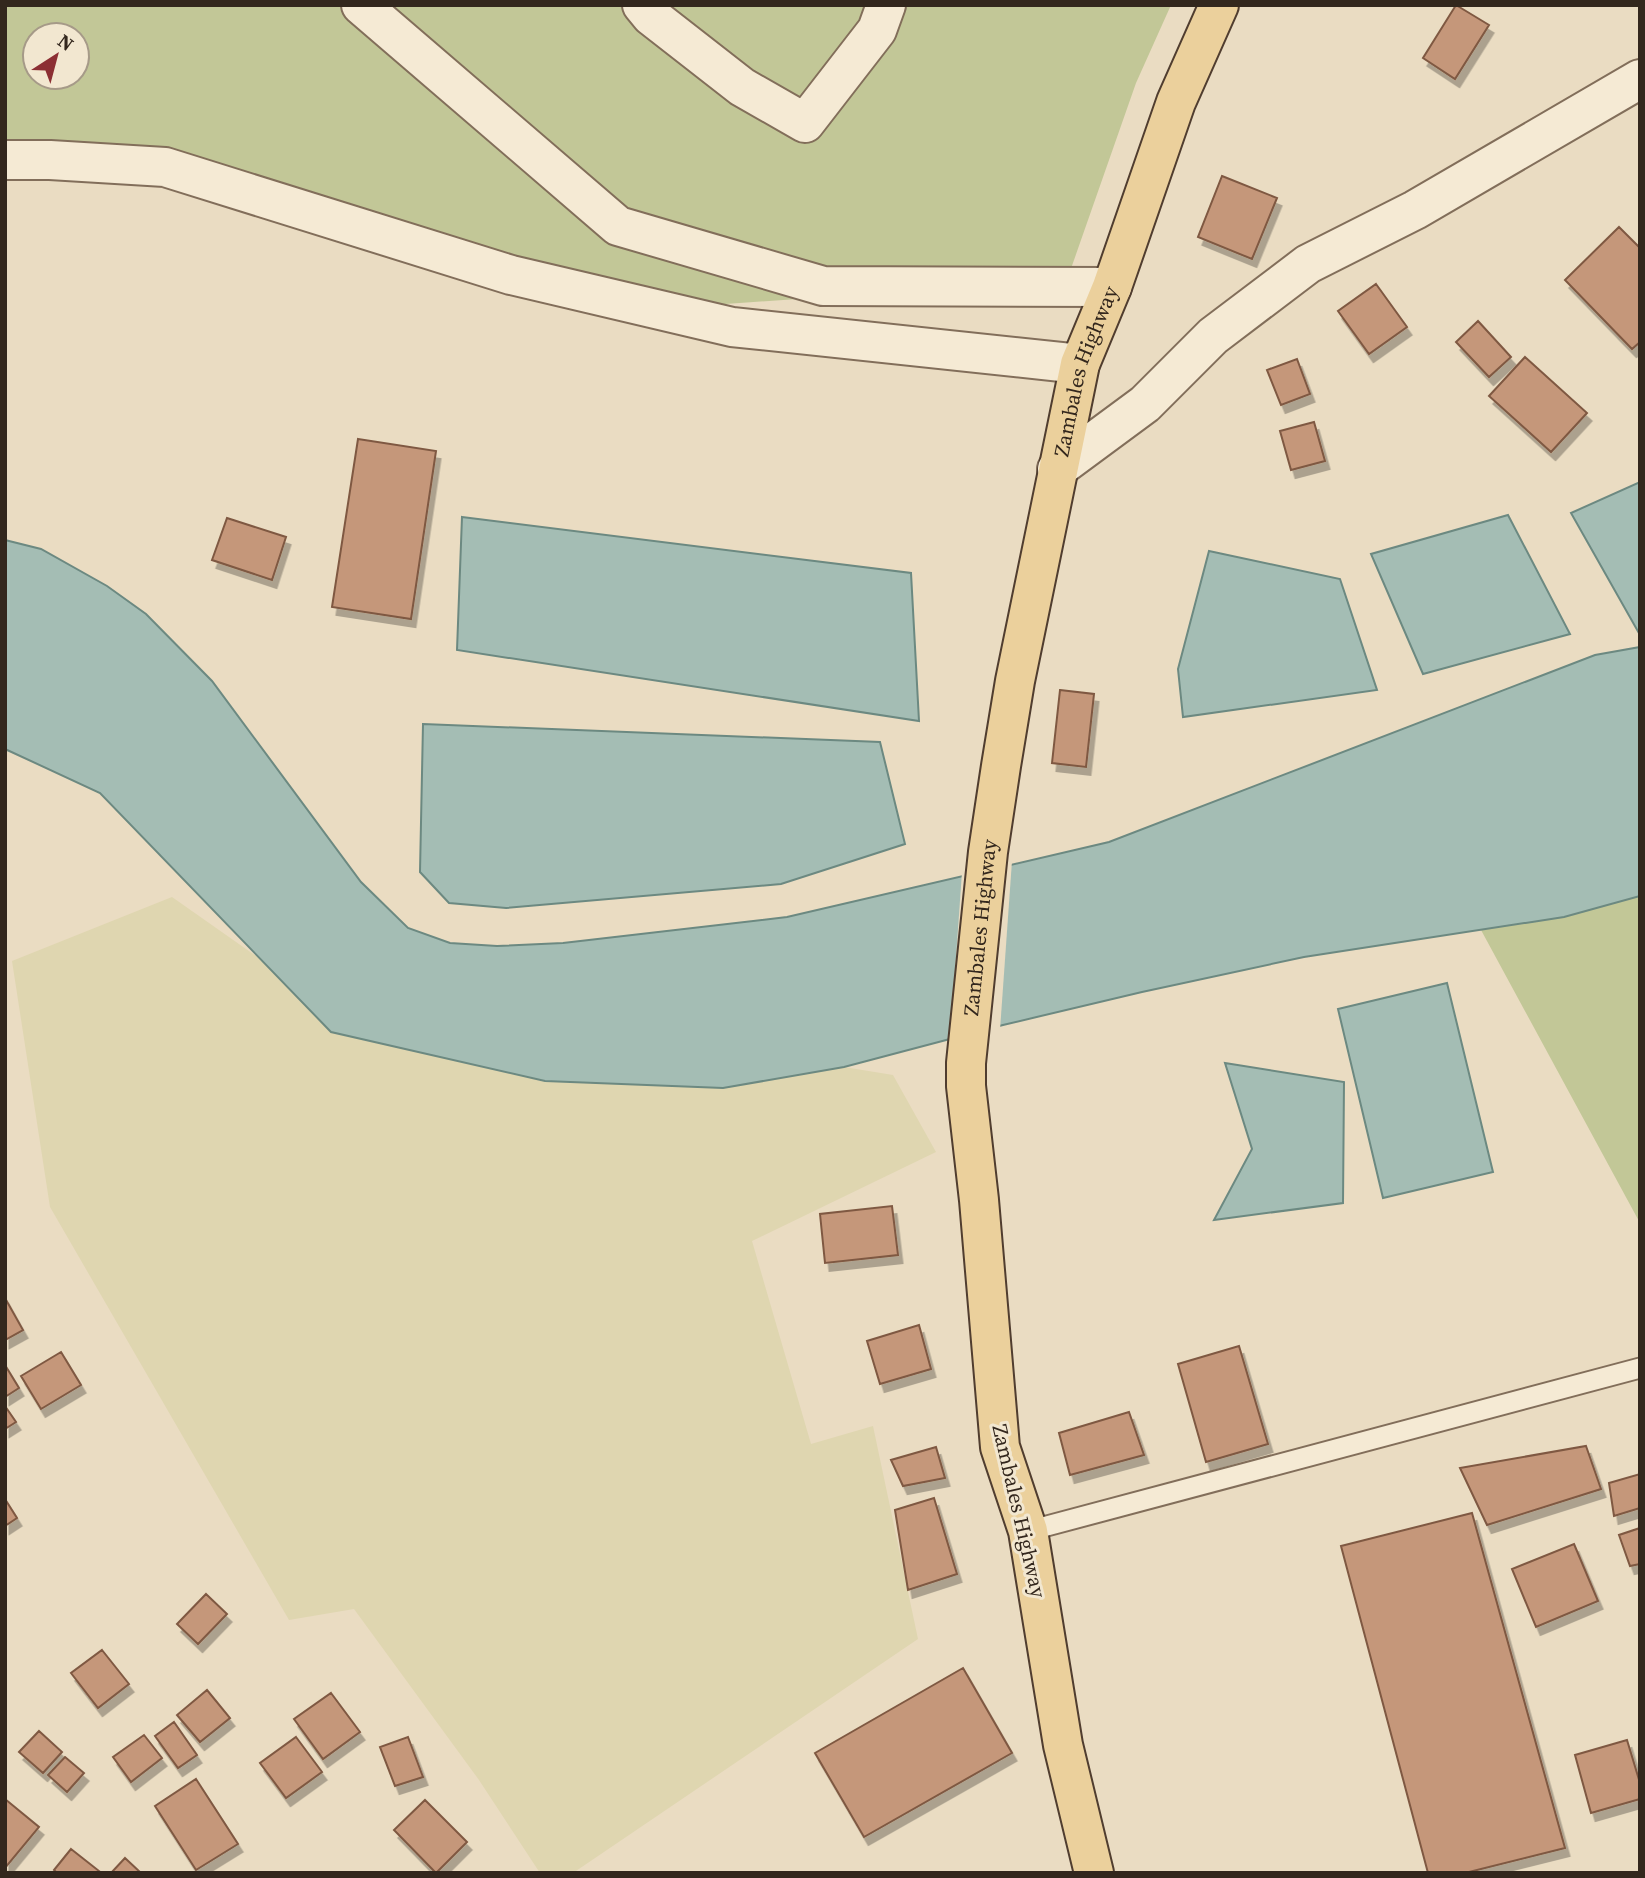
<svg xmlns="http://www.w3.org/2000/svg" width="1645" height="1878" font-family="'Source Serif 4',serif">
<style>
.farmland{fill:#dfd6b0}
.green{fill:#c2c797;fill-rule:evenodd}
.water{fill:#a4bdb4;stroke:#6c8981;stroke-width:2}
.pier{fill:#eadcc2}
.building{fill:#c5977a;stroke:#7f5942;stroke-width:2;filter:url(#shadow)}
.lines{fill:none;stroke-linecap:round;stroke-linejoin:round}
.service-casing{stroke:#826e5a;stroke-width:23}
.minor-casing{stroke:#826e5a;stroke-width:42}
.primary-casing{stroke:#503d2f;stroke-width:42}
.service{stroke:#f5ead4;stroke-width:19}
.minor{stroke:#f5ead4;stroke-width:38}
.primary{stroke:#ebd09c;stroke-width:38}
.labels{text-anchor:middle;stroke-width:6;stroke-linejoin:round;paint-order:stroke}
.street-label{font-size:21px;fill:#33271d;stroke:#f2e7d0}
</style>
<defs>
<filter id="shadow"><feDropShadow dx="4.5" dy="8" stdDeviation="0" flood-color="#0004"/></filter>
</defs>
<rect width="100%" height="100%" fill="#eadcc2"/>
<path class="farmland" d="M172 897 259 958 331 1032 723 1088 844 1067 893 1075 936 1152 752 1241 811 1444 873 1426 918 1639 573 1873H540L479 1780 354 1609 289 1620 50 1207 12 961Z"/>
<path class="green" d="M5 5H1171L1136 83 1067 280 697 306 290 200 5 156ZM35 35H77V77H35Z
M1640 896V1223L1481 930 1564 917Z"/>
<path class="water" d="M1640 482V635L1571 513Z
M1508 515 1570 634 1423 674 1371 554Z
M462 517 911 573 919 721 457 650Z
M5 540 41 549 107 586 146 614 212 681 361 882 408 928 450 943 497 946 563 943 787 917 1109 842 1595 655 1640 647V896L1564 917 1304 957 1142 992 1003 1025 844 1067 723 1088 545 1081 331 1032 100 793 5 749Z
M1209 551 1340 579 1377 690 1183 717 1178 669Z
M423 724 880 742 905 844 781 884 506 908 449 903 420 872Z
M1447 983 1493 1172 1383 1198 1338 1009Z
M1225 1063 1344 1082 1343 1203 1214 1220 1252 1149Z"/>
<path class="pier" d="M1012 861 1000 1030 950 1043 962 872Z"/>
<path class="building" d="M1456 5 1489 25 1455 79 1423 58Z
M1222 176 1277 198 1252 259 1198 237Z
M1619 227 1640 248V342L1632 349 1565 280Z
M1376 284 1407 327 1369 354 1338 311Z
M1478 321 1511 357 1489 377 1456 342Z
M1525 357 1587 413 1551 452 1489 396Z
M1297 359 1310 394 1281 405 1267 370Z
M1314 422 1325 461 1291 470 1280 431Z
M358 439 436 451 411 619 332 607Z
M227 518 286 537 272 580 212 560Z
M1060 690 1094 694 1086 767 1052 763Z
M892 1206 898 1255 825 1263 820 1214Z
M5 1298 23 1330 5 1340Z
M919 1325 931 1369 880 1384 867 1341Z
M1239 1346 1268 1444 1206 1462 1178 1364Z
M61 1352 81 1385 41 1409 21 1376Z
M5 1365 19 1388 5 1397Z
M5 1406 16 1422 5 1429Z
M1129 1412 1144 1455 1070 1475 1059 1433Z
M1586 1446 1601 1489 1487 1525 1460 1468Z
M936 1447 945 1478 903 1486 891 1460Z
M1640 1474V1508L1614 1516 1609 1483Z
M934 1498 957 1574 908 1590 895 1510Z
M5 1499 17 1518 5 1526Z
M1472 1513 1565 1848 1465 1873H1428L1341 1546Z
M1640 1528V1564L1630 1566 1619 1535Z
M1574 1544 1598 1601 1536 1627 1512 1569Z
M206 1594 227 1614 198 1644 177 1624Z
M102 1650 129 1684 98 1708 71 1673Z
M963 1668 1012 1753 864 1837 815 1753Z
M207 1690 230 1718 200 1742 177 1715Z
M331 1693 360 1732 323 1759 294 1719Z
M174 1722 197 1755 178 1768 155 1736Z
M39 1731 62 1752 43 1773 19 1752Z
M144 1735 162 1758 131 1782 113 1757Z
M296 1737 322 1772 286 1798 260 1763Z
M408 1737 423 1777 395 1786 380 1747Z
M1627 1740 1640 1783V1799L1591 1813 1575 1755Z
M65 1757 84 1773 67 1792 48 1775Z
M196 1779 238 1844 196 1870 155 1806Z
M5 1799 39 1827 5 1868Z
M425 1800 467 1842 436 1873 394 1830Z
M71 1849 99 1871 97 1873H57L54 1870Z
M125 1858 141 1873H111Z"/>
<g class="lines">
<defs>
<path id="service" d="M1028 1531 1640 1368"/>
<path id="minor" d="M361 5 618 226 823 286 1112 287
M642 5 651 16 742 87 805 123 877 30 886 5
M5 160H50L165 167 511 275 732 327 1080 364
M1057 469 1145 404 1213 336 1308 264 1415 210 1640 79"/>
<g id="primary">
<path id="s1" d="M1094 1873 1063 1745 1028 1531 1000 1447 979 1200 966 1086V1063L988 852 1001 766 1015 681 1080 364 1112 287 1176 102 1219 5"/>
</g>
</defs>
<use href="#service" class="service-casing"/>
<use href="#minor" class="minor-casing"/>
<use href="#primary" class="primary-casing"/>
<use href="#service" class="service"/>
<use href="#minor" class="minor"/>
<use href="#primary" class="primary"/>
</g>
<g class="labels">
<g class="street-label">
<text dy="7" stroke="none"><textPath href="#s1" startOffset="1526">Zambales Highway</textPath></text>
<text dy="7" stroke="none"><textPath href="#s1" startOffset="959">Zambales Highway</textPath></text>
<text transform="translate(1019 1511) rotate(77)" y="7">Zambales Highway</text>
</g>
</g>
<rect width="1645" height="1878" fill="none" stroke="#33271d" stroke-width="14"/>
<g transform="translate(56 56) rotate(36)"><circle r="33" fill="#f2e7d0" stroke="#a69a88" stroke-width="2"/>
<path d="M0-5L12 26L0 18L-12 26Z" fill="#8c2f33"/>
<text y="-10" font-size="19" font-weight="bold" text-anchor="middle" fill="#33271d">N</text>
</g>
</svg>
